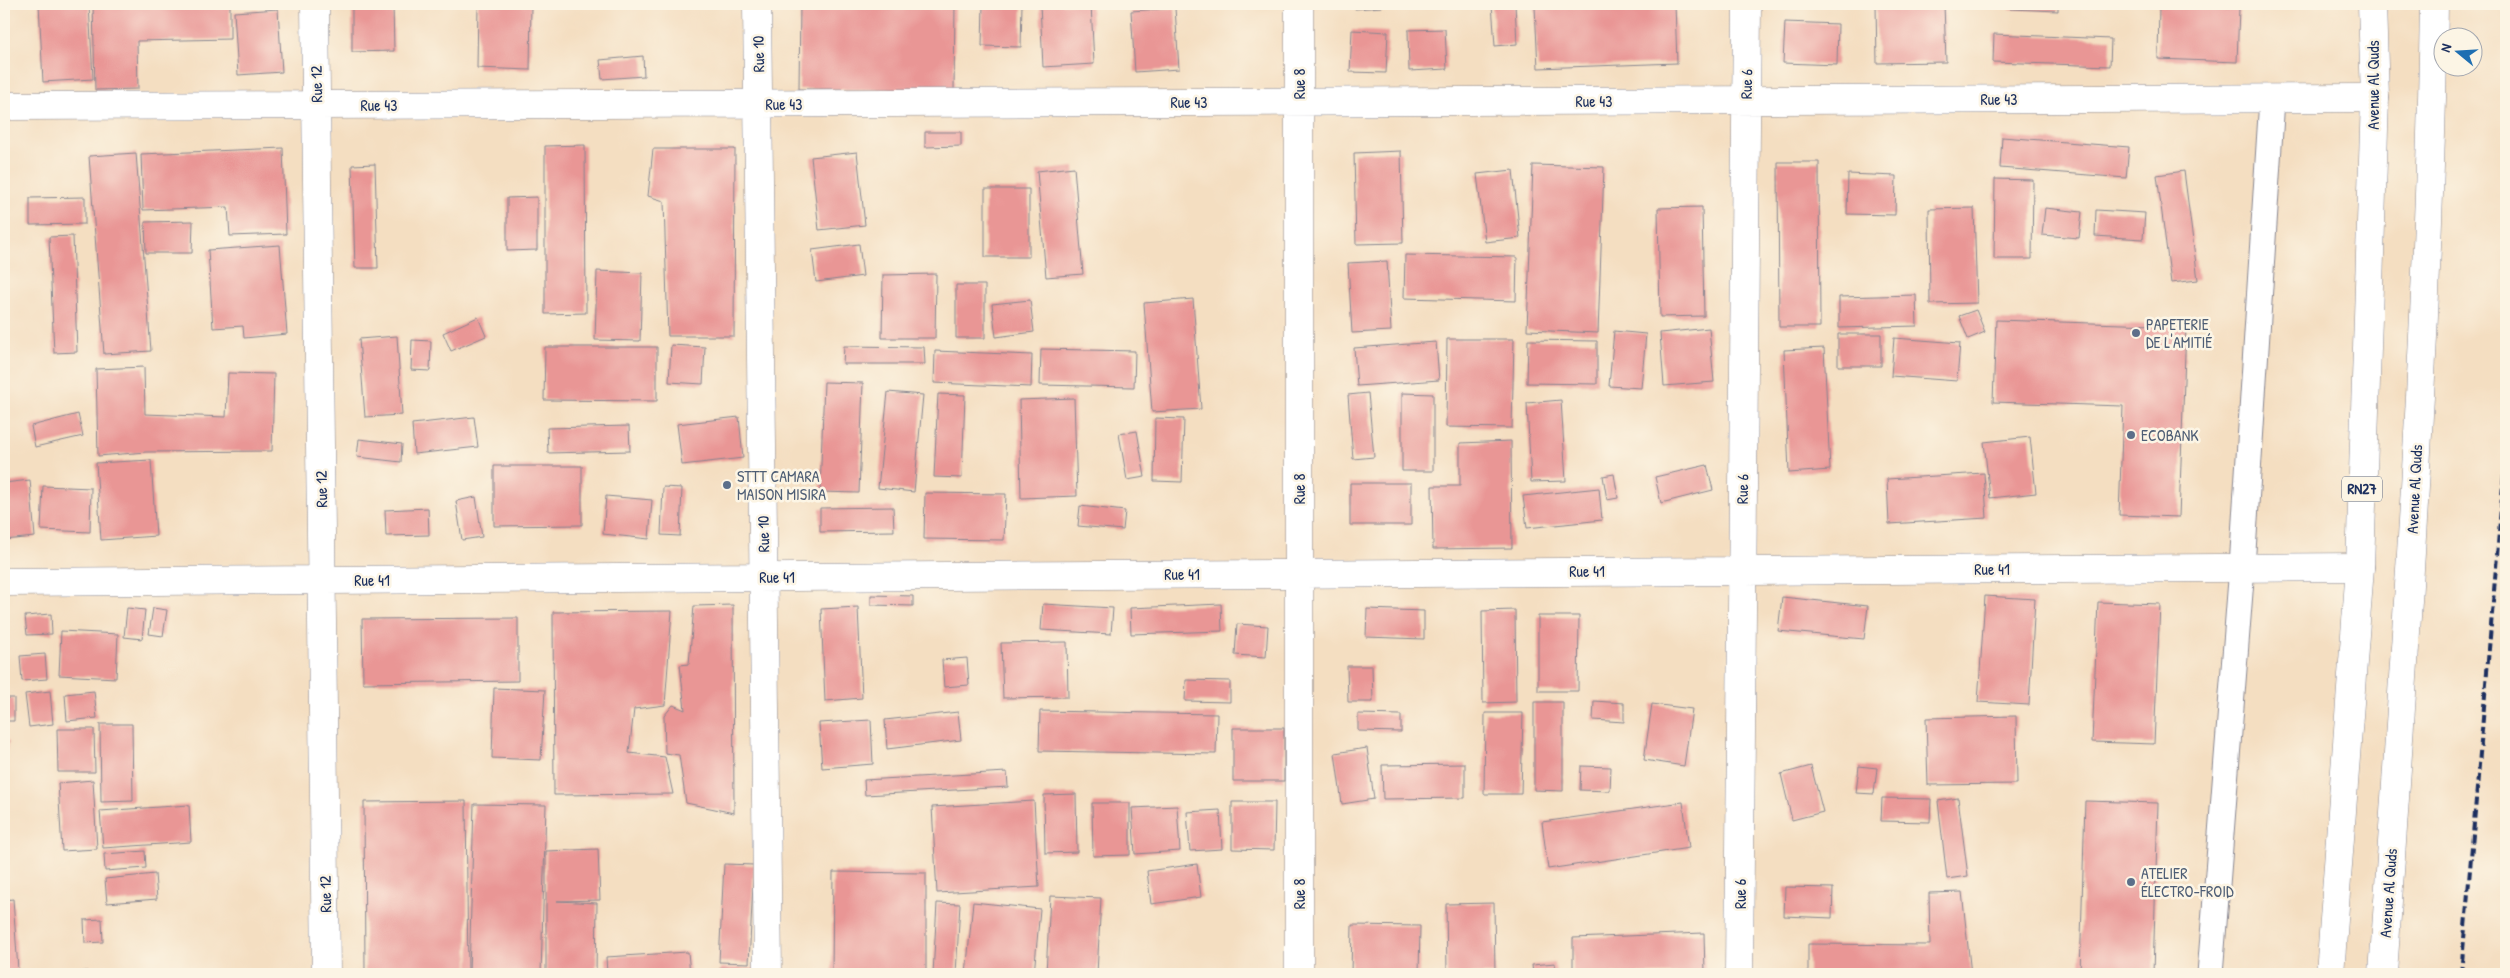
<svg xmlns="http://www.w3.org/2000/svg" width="2510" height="978" font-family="'Patrick Hand',sans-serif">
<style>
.building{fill:#e99695}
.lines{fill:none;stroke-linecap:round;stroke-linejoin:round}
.lane-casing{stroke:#888690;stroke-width:27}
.street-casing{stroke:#888690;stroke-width:29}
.primary-casing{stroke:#888690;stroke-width:29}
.lane{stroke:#fff;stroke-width:25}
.street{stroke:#fff;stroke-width:28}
.primary{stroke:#fff;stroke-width:28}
.rail{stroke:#1b2f5e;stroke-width:4;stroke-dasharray:8 4;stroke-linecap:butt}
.service-dot{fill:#5c6f8a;stroke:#fcf5e5;stroke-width:2}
.labels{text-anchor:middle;stroke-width:5;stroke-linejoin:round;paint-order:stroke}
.shield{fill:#fcf5e5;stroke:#5e6a86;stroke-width:1}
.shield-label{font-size:15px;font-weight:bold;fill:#1b2f5e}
.street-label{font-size:16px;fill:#1b2f5e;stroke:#fcf5e5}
.service-label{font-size:16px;fill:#4e5e75;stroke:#fcf5e5;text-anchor:start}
</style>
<rect width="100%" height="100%" fill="#fcf5e5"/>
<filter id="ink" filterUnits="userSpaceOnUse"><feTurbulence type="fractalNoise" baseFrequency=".02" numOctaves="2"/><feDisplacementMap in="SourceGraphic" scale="10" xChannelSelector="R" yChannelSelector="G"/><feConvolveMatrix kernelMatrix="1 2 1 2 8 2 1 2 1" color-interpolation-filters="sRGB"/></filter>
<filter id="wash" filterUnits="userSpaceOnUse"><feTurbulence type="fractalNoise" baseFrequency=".0096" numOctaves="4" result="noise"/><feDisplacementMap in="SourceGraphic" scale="20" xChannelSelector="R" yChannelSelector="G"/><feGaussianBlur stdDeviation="1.12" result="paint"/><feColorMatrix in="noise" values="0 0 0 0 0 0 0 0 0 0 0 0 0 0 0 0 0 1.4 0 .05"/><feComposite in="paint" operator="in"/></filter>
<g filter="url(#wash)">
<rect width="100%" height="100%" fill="#f4dec1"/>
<g id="blocks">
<path class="building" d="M39 4H89L93 79 43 82Z
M93 4H230V39L137 41 138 89 95 90Z
M352 4H393L394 51 352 52Z
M478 4H531L530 70 477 68Z
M800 4H955L954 90 799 89Z
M983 4H1022L1021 47 982 46Z
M1040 4H1091L1094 64 1043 67Z
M1354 4H1382V7L1355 9Z
M1492 4H1515L1517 44 1495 46Z
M1615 4H1675L1677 63 1538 68 1535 7Z
M1944 4 1946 62 1877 63 1876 5Z
M2010 4H2058V11L2010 9Z
M2159 5 2239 8 2237 62 2158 59Z
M1175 8 1179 69 1135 72 1131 11Z
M278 9 282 72 238 75 234 12Z
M1785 22 1838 24 1837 65 1783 63Z
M1445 29 1447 69 1409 71 1408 30Z
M1352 30 1388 32 1386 73 1350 72Z
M1994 34 2111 39 2110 66 1993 62Z
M643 56 644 76 602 79 600 60Z
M925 132H961V146L925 147Z
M2002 137 2129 147 2126 178 2000 168Z
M585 145 586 313 545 314V146Z
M283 148 286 234 230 236 228 207 143 210 141 154Z
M653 149H735L734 336H668L664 201 648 196Z
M1401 151 1403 243 1356 244 1354 153Z
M857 152 865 225 819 230 811 157Z
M136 153 151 351 104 354 89 156Z
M1778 162H1819L1820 327H1779Z
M375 164 378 268H355L352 165Z
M1533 165 1604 167 1598 333 1527 330Z
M1074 167 1083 274 1046 277 1037 171Z
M1513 170 1520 238 1485 242 1477 174Z
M2184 171 2198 280 2171 283 2157 175Z
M1848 174 1896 176 1895 215 1847 214Z
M1995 179 2033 180 2032 259H1994Z
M985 189H1029V257H985Z
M85 197V224L30 225V198Z
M537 197V250L507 251V198Z
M1702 207 1704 316 1660 317 1658 208Z
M1974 208 1977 303 1930 304 1929 209Z
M2045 208 2082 212 2079 238 2042 235Z
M2096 210 2145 213 2143 239 2095 236Z
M193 221 192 253H146L145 222Z
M73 236 77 352 54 353 49 237Z
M859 244 863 276 816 282 812 250Z
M280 245 287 334 244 338 243 326 213 328 208 250Z
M1405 255 1517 257 1516 301 1404 298Z
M1387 261 1391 331 1352 333 1348 263Z
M597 271 642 273 640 341 595 340Z
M936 274 935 338H882L883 275Z
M956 285H985V338H956Z
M1916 295 1917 326 1839 328V297Z
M1193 299 1201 409 1152 412 1144 303Z
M1030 300 1034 332 996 337 992 304Z
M1976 310 1985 332 1968 339 1959 316Z
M478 317 486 336 451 351 443 333Z
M1996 320 2186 326 2179 517 2119 515 2123 406 1993 402Z
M1709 328 1714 382 1664 386 1660 333Z
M1614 331 1646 334 1641 388 1609 386Z
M1838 334H1881V366H1838Z
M397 336 402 415 365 417 359 339Z
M1894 338 1960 343 1957 381 1891 376Z
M1447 339H1514L1512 428 1446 427Z
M412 340 431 341 430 371 411 370Z
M1528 340 1597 341V384L1527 383Z
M1436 342 1439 380 1357 386 1354 348Z
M671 345 705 347 703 384 669 382Z
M844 346 924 347 925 364H843Z
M545 347H657V401L544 400Z
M1824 348 1830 470 1789 473 1784 350Z
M1041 349 1135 351 1134 387 1040 385Z
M935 351 1032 355 1031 387 934 383Z
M144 367 145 414 226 417 228 373 274 374 272 451 146 452 98 456 96 369Z
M824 382 863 383 859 493 820 492Z
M888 392 923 395 914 492 878 488Z
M1368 393 1374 457 1353 459 1348 395Z
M1402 393 1433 394V471H1402Z
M938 394 965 395 962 478 934 477Z
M1074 398 1077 496 1021 498 1019 400Z
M1561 400 1566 481 1531 482 1527 403Z
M78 414 83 436 35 447 31 426Z
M474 417 478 447 414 454 412 424Z
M739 417 743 458 682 465 677 424Z
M1155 418 1184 419 1182 482 1154 481Z
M629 426 630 451 548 453 547 428Z
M1137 431 1145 477 1127 480 1119 434Z
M2030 437 2036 493 1990 498 1984 442Z
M359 439 402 444 401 462 357 457Z
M1511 441 1512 548 1433 549 1432 486H1460V443Z
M151 460 156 536 101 540 96 463Z
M1707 465 1713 490 1661 503 1655 477Z
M494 466H582V525L494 526Z
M1984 473 1987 518 1889 524 1887 479Z
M1614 474 1618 498 1607 500 1603 476Z
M30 480 35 537 4 540V483Z
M1350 483H1411V525H1350Z
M43 486 91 488 90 532 41 530Z
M663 487 682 488 680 536 661 535Z
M1599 488 1602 520 1527 528 1523 496Z
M925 493 1006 494 1004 540 924 539Z
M606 496 652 500 649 539 603 534Z
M476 497 482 537 462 540 456 501Z
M1080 506 1125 511 1123 530 1078 526Z
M893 507 894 531 820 532V508Z
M428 508 429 535 386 536 385 510Z
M871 595 913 596V606L871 605Z
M1985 596 2035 599 2029 705 1978 702Z
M1782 597 1868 606 1864 639 1778 631Z
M2098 602 2160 604 2154 744 2092 742Z
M1043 604 1113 608 1111 634 1041 630Z
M1221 604 1222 631 1131 634 1130 608Z
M733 605 734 813 686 803 679 755 665 753 664 716 673 705 685 710 680 665 689 664 694 606Z
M858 607 862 698 825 701 821 609Z
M127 608 145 610 142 639 124 637Z
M153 608 167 610 163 636 149 634Z
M1367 609 1424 611V639L1366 637Z
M1515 610 1516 702 1483 703 1482 611Z
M672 611 665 705 634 709 629 753 665 757 673 794 554 795 553 612Z
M51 614 52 634 27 635 25 616Z
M1538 616H1579L1578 691H1538Z
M518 618V681L363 683 362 619Z
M1237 624 1268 626 1266 657 1235 655Z
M61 631 118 634 116 678 59 675Z
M1067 642 1068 697 1003 698 1001 643Z
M45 654 47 679 22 681 20 656Z
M967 658 969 685 944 687 942 660Z
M1347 666H1372L1373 702H1348Z
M1186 680 1230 681V702L1185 701Z
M494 688 545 690 541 760 492 758Z
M50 691 53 724 29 727 25 694Z
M94 691 97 718 67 721 65 694Z
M4 698H14V721H4Z
M1594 701 1624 703V722L1593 720Z
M1534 702H1563V791L1534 790Z
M1652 704 1692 709 1684 766 1644 760Z
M1040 711 1217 714 1216 754 1039 751Z
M958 712 961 740 887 749 885 720Z
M1485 713H1523L1521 794H1484Z
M1358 714 1401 715V732L1358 731Z
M2016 716 2017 784 1928 785 1926 718Z
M871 720 873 764 822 768 819 723Z
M100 724H132L133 801 101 802Z
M1233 728H1284V781H1233Z
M57 729H94L95 772H58Z
M4 740 9 741 4 759Z
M1367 748 1374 799 1342 804 1335 753Z
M1465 764V798L1383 799 1382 765Z
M1581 766 1611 767 1610 791 1580 790Z
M1811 766 1823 812 1792 820 1781 774Z
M1859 766 1877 768 1874 794 1856 793Z
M1007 772 1008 787 865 795 864 780Z
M93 780 97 849 62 851 58 783Z
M1076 794 1077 852 1045 853 1044 795Z
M1882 798 1931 799 1930 822 1881 821Z
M1958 798 1968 876 1947 879 1938 801Z
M466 801 468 974H365L364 802Z
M1034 801 1039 887 937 893 932 807Z
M2085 801 2158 803 2153 974H2080Z
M1232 802H1275L1274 850 1232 849Z
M1683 802 1689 848 1548 869 1542 822Z
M1092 803H1130V855L1093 856Z
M474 804 546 805 541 974H469Z
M189 805 191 842 103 848 100 811Z
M1177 806 1180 851 1135 854 1132 808Z
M1220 810 1222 849 1190 851 1187 812Z
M598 849 600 900 557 901 597 903 596 974H546V851Z
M145 851 146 868 105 871 104 854Z
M724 864 754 865 749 963 719 962Z
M1197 864 1201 897 1151 904 1147 871Z
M833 872 926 873V974H832Z
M155 874 157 899 107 903 105 879Z
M1785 887 1833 888 1832 918 1784 916Z
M1962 892 1971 974H1808V944L1930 945 1929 893Z
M1050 896 1101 898 1097 974H1046Z
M13 899 18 970 4 971V900Z
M973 902 1040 909 1034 974H966Z
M937 903 960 904 956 974H933Z
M1494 903 1495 974H1447L1446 904Z
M102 919 103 942 85 943 84 920Z
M1352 925 1420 926 1419 974H1351Z
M1704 933 1705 974H1573V938Z
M688 952 690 974H607L606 957Z
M1555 963 1556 974H1533L1532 965Z
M720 968 762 969V974H720Z
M87 971 88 974H71V973Z"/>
</g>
</g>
<g filter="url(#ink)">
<use href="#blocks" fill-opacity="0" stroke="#888690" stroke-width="1"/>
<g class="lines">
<defs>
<path id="lane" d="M2210 974 2242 567 2272 99"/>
<path id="street" d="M315 4 326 974
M757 4 768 974
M4 106 2375 98
M4 582 2360 567
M1299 974V4
M1739 974 1747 4"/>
<path id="primary" d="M2330 974 2360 567 2375 98 2372 4
M2383 974C2405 651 2429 328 2434 4"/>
</defs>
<use href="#lane" class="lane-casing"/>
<use href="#street" class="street-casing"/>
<use href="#primary" class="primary-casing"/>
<use href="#lane" class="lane"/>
<use href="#street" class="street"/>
<use href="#primary" class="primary"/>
<path class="rail" d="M2461 974 2506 451"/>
</g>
</g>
<g class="service-dot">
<circle cx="2136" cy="333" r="5"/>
<circle cx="2131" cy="435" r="5"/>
<circle cx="727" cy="485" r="5"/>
<circle cx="2131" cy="882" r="5"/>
</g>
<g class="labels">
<rect class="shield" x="2342" y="476.5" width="40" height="25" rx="4"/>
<g class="shield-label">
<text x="2362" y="494">RN27</text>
</g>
<g class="street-label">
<text transform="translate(758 54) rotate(-91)" y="6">Rue 10</text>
<text transform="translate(316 84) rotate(-91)" y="6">Rue 12</text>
<text transform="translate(1299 84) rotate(-90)" y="6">Rue 8</text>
<text transform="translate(1746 84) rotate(-89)" y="6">Rue 6</text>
<text transform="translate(2373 85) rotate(-90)" y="6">Avenue Al Quds</text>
<text x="1999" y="105">Rue 43</text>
<text x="1594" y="107">Rue 43</text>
<text x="1189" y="108">Rue 43</text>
<text x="784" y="110">Rue 43</text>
<text x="379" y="111">Rue 43</text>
<text transform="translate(321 489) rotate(-91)" y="6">Rue 12</text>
<text transform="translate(1299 489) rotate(-90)" y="6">Rue 8</text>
<text transform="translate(1742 489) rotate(-89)" y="6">Rue 6</text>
<text transform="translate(2414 489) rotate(-87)" y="6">Avenue Al Quds</text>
<text transform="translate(763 534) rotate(-91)" y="6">Rue 10</text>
<text x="1992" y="575">Rue 41</text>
<text x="1587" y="577">Rue 41</text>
<text x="1182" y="580">Rue 41</text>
<text x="777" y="583">Rue 41</text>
<text x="372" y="586">Rue 41</text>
<text transform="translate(2388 893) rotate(-86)" y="6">Avenue Al Quds</text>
<text transform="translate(325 894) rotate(-91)" y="6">Rue 12</text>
<text transform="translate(1299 894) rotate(-90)" y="6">Rue 8</text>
<text transform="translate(1740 894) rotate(-90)" y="6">Rue 6</text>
</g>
<g class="service-label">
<text x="2146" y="330">PAPETERIE<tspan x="2146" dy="18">DE L'AMITIÉ</tspan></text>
<text x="2141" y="441">ECOBANK</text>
<text x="737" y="482">STTT CAMARA<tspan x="737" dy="18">MAISON MISIRA</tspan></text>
<text x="2141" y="879">ATELIER<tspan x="2141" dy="18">ÉLECTRO-FROID</tspan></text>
</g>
</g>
<rect width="2510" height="978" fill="none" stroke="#fcf5e5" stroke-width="20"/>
<g transform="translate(2458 52) rotate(288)"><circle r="24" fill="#fcf5e5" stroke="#a2a6af"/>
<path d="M0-4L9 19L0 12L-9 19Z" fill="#1f6fb2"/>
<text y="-8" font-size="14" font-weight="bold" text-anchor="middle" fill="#1b2f5e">N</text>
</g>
</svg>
